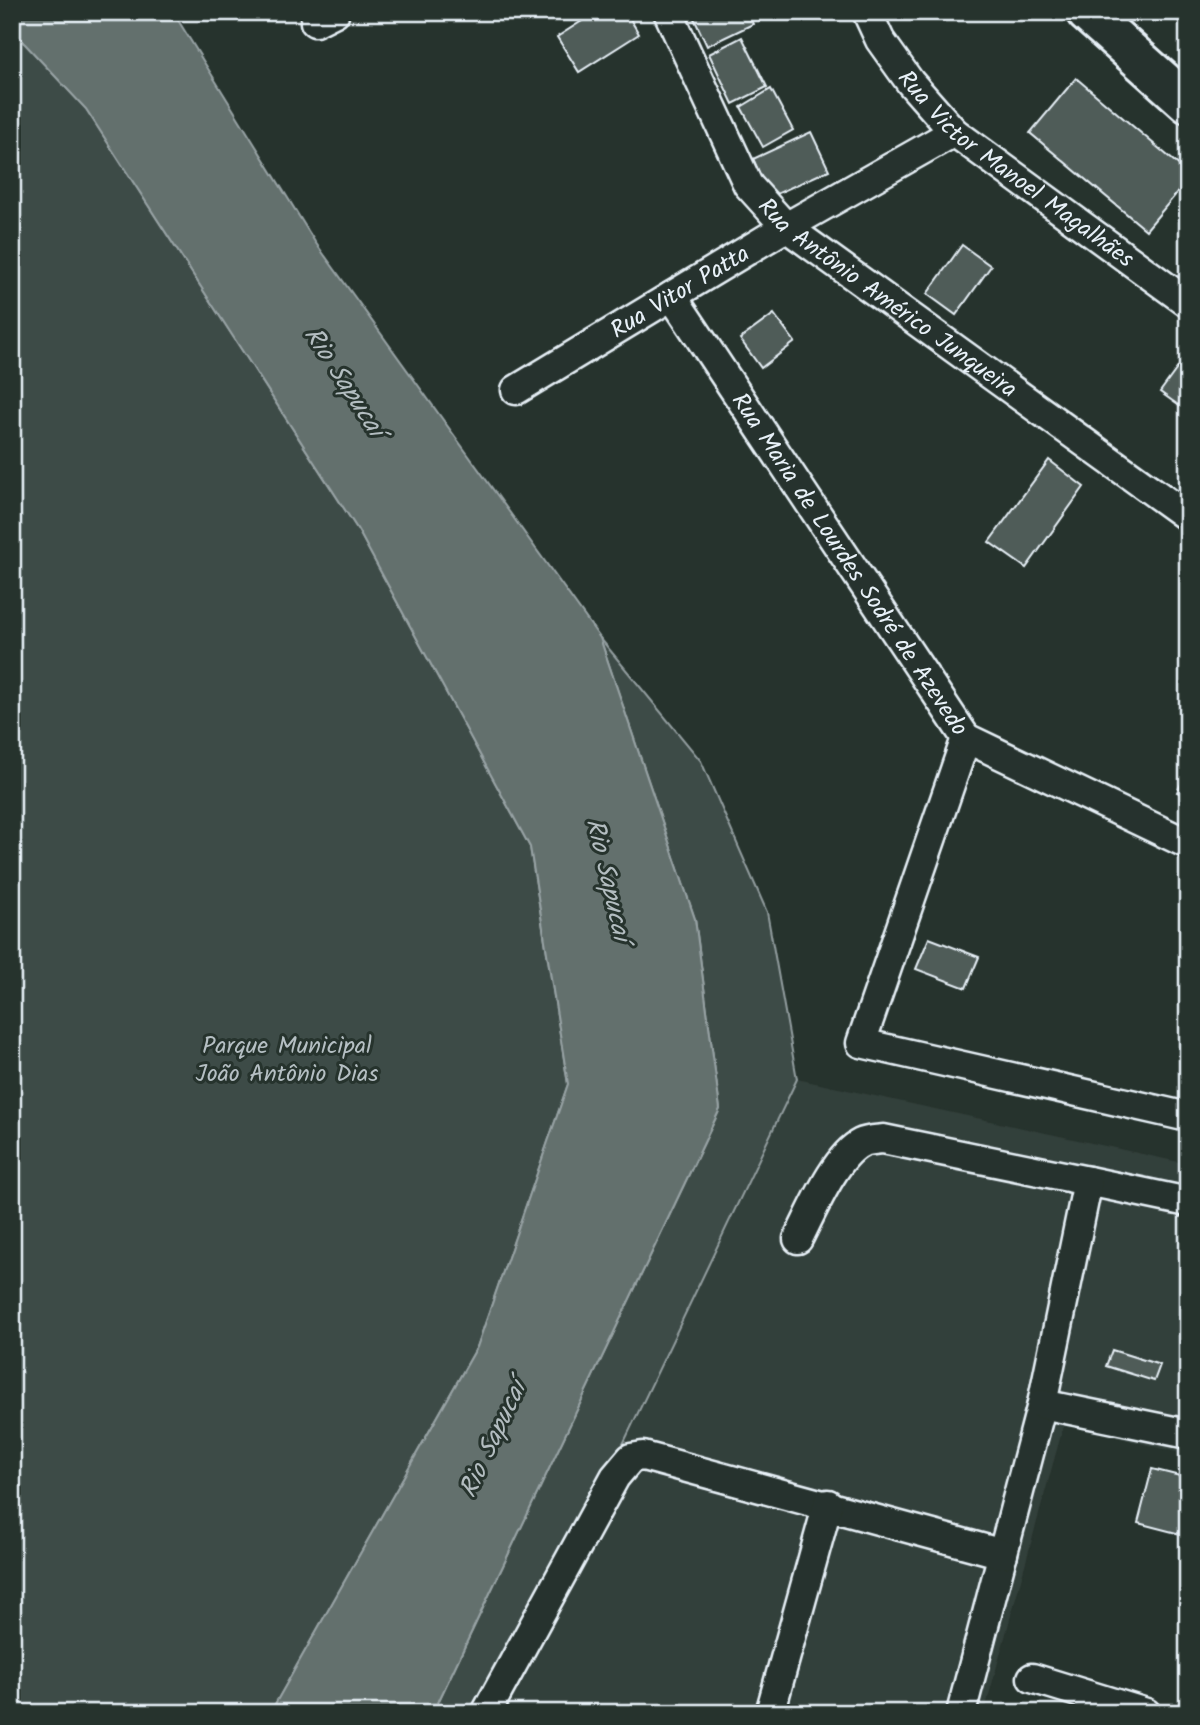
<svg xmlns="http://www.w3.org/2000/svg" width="1200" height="1725" font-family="Kalam,sans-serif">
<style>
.built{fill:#333f3a}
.green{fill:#3e4b47;stroke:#939ea0;stroke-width:2}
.water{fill:#636f6d;stroke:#98a3a5;stroke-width:2}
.building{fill:#505c59;stroke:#e8f1f8;stroke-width:2}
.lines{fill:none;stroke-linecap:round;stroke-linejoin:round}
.minor-casing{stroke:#e8f1f8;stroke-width:33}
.highway-casing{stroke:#e8f1f8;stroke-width:44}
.minor{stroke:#26332d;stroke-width:28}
.highway{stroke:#26332d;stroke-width:38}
.labels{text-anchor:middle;stroke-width:6;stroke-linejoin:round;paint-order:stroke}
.street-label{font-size:24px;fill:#e8f1f8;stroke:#26332d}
.park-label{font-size:24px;fill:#b5bfc3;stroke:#26332d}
.water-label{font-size:26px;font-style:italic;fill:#b3bdc0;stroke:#26332d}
</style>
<rect width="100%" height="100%" fill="#26332d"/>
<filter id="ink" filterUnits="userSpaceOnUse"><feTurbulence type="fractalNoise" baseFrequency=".0143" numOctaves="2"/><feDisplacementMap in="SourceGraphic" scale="14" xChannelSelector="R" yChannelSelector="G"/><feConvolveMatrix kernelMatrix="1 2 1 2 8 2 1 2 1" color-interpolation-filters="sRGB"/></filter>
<g filter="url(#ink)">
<path class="built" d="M797 1079 1188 1164V1455L1064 1424 984 1713H495Z"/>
<path class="green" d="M12 30 86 109 358 530 530 847 568 1084 477 1347 270 1713H12Z
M600 638 701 761 767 912 797 1079 495 1713H433L720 1109 695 919Z"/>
<path class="water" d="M12 12H173L315 242 600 638 695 919 720 1109 433 1713H270L477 1347 568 1084 530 847 358 530 86 109 12 30Z"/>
<path class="building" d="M596 12H626L639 34 579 72 557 37Z
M691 12H747L753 24 707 46Z
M742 37 767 87 733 104 709 54Z
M1076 78 1188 173V180L1146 230 1030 133Z
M771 89 793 130 763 147 741 107Z
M811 132 829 170 770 197 753 159Z
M962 245 991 266 956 315 927 294Z
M774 314 795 342 761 368 740 339Z
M1184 359 1188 361V412L1160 392Z
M1049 460 1084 487 1026 568 989 542Z
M1188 770V797L1177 792Z
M929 938 979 957 966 988 916 969Z
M1112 1350 1160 1365 1154 1381 1106 1366Z
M1152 1469 1188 1478V1536L1138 1523Z"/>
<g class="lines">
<defs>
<g id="minor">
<path id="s1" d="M668 12 748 185 786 227 1188 517"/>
<path id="s2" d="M867 12 880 40 910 82 954 132 1188 303"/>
<path d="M315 22 335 12"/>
<path id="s3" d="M672 296 966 738"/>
<path id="s4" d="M516 390 786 227 954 132"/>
<path d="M966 738 861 1043 1188 1117"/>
<path d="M966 738 1188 844"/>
<path d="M1088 1181 1188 1202"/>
<path d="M798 1239C812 1212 835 1156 861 1143 867 1140 876 1140 883 1139L1088 1181 1042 1404 961 1713"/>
<path d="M1042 1404 1188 1434"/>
<path d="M1032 1678 1146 1713"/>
<path d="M486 1713 615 1477 631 1458 643 1456 658 1460 1003 1554"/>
<path d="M770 1713 828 1504"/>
</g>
<path id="highway" d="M1086 12 1188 103"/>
</defs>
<use href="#minor" class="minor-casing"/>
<use href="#highway" class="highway-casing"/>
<use href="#minor" class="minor"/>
<use href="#highway" class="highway"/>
</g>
</g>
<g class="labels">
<g class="street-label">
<text dy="8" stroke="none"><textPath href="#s2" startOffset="220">Rua Victor Manoel Magalhães</textPath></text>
<text dy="8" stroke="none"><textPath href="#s4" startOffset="191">Rua Vitor Patta</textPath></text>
<text dy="8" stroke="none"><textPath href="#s1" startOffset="371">Rua Antônio Américo Junqueira</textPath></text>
<text dy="8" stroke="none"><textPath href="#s3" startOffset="322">Rua Maria de Lourdes Sodré de Azevedo</textPath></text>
</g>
<g class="park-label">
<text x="287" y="1053">Parque Municipal<tspan x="287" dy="28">João Antônio Dias</tspan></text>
</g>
<g class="water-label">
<text transform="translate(345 381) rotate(57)" y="9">Rio Sapucaí</text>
<text transform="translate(609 879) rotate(77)" y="9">Rio Sapucaí</text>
<text transform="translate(492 1439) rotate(-65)" y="9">Rio Sapucaí</text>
</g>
</g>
<rect width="1200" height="1725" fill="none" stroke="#26332d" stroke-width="42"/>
<rect x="21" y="21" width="1158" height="1683" fill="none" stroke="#e8f1f8" stroke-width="2.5" filter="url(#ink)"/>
</svg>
